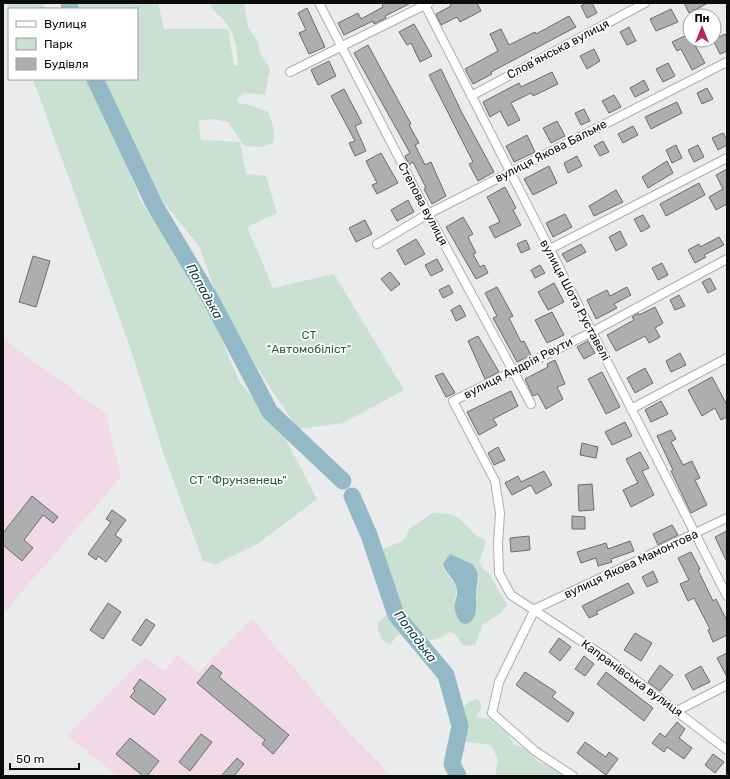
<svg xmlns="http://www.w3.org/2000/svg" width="730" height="779" font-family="Rubik,sans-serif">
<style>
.industrial{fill:#f1dae5}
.green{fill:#c9e0d2;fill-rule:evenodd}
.water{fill:#92b9c5}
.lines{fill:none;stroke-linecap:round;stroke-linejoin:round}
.river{stroke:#92b9c5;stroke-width:17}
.building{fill:#adaeb0;stroke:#6b6b6e}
.street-casing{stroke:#adadb0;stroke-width:10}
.street{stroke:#fff;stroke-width:8}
.labels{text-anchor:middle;stroke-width:3.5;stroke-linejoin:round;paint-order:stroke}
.street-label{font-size:12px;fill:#0b0c0c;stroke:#fff}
.park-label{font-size:12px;fill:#275e42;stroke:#fff}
.water-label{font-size:13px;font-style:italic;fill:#113741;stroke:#fff}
</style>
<rect width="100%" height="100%" fill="#eaebed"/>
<path class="industrial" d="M3 339 106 414 121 477 3 614Z
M252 619 346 729 391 776H117L67 735 145 657 165 671 177 655 199 672Z"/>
<path class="green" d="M7 3H42L46 9 9 10Z
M74 3H158L164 29H228L234 66 238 65C237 47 235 35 224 20 219 14 212 11 210 3H244L248 26 259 45V51L270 69 265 95 245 93 236 99 238 103 249 105 268 112C272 122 276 132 273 143L261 147 244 146 228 122 213 119 198 121 201 140 240 142 246 174 266 176 277 213 247 227 273 288 334 274 404 390 343 423 298 429 226 321 199 246 161 199 126 135 101 79H137V9H76Z
M33 79H88L109 118 141 202 180 254 202 293 239 381 285 438 317 499 257 544 216 564 203 561 165 458 130 347Z
M433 513C442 513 450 513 458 518 467 524 474 538 485 539V546L479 561 484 570 489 573 507 605 501 613 483 624 475 645 464 646 454 633 449 632C432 647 418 636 398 634L390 645C380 640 378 633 378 623L394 608 397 598 395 592 381 576 374 560 384 548 401 542 405 539 409 529ZM450 554 472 564 479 578 476 595 477 600 454 603C462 577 447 584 443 564Z
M478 699 481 704V709L476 717 491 719 499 727 508 731 509 737 515 745 525 748 536 760 541 763 553 765 565 776H495L498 759 491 745 454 740C456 724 459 701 478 699Z"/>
<path class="water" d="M450 554 472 564C481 574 477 581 476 593 475 604 480 619 466 624L461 623C447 601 461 602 456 586 454 578 445 573 443 564Z"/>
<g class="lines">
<path class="river" d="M69 3 70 9
M95 79 154 204 210 298 270 412 343 481
M352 496 369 535 396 615 446 675 460 726 452 764 458 776"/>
</g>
<path class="building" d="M382 3H411L385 16 386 18 374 24 373 21 344 35 338 23 358 13 361 19 383 7Z
M450 3H477L481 11 460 22 457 17 441 25 436 14 451 6Z
M586 3H592L597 13 587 18 581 6Z
M684 3H708L689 13Z
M307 8 325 47 309 54 299 33 306 30 298 13Z
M671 9 678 22 656 31 650 19Z
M569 16 576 27 506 64 491 72 492 74 473 84 465 69 498 51 490 34 501 29 509 45 535 32 536 34Z
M414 24 432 56 420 62 411 43 407 45 399 32Z
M629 27 636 41 627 45 620 32Z
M689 34 690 40H692L705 63 692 70 681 49 677 51 672 42Z
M725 34 727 38V51L720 54 713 40Z
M368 45 411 124 409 125 419 143 415 145 425 165 431 162 446 196 432 204 424 189 426 188 413 162 409 165 405 156 410 153 354 53Z
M594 49 600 61 587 69 580 56Z
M329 61 336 76 318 85 311 70Z
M668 63 675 76 663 82 656 69Z
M441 69 462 113 494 172 478 181 469 164 473 162 429 75Z
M552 72 558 84 533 96 531 93 511 103 520 120 508 126 500 111 490 117 483 102 519 83 521 87Z
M644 80 649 90 635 97 630 88Z
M707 88 713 99 702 104 697 93Z
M344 89 362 123 355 126 366 151 355 156 349 143 355 141 331 96Z
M614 95 621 107 609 113 602 101Z
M677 102 682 113 651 129 645 117Z
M584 109 590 121 581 125 575 113Z
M557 121 565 136 551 143 543 128Z
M633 126 638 135 623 143 618 134Z
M723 133 727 140V145L718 150 712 138Z
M527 135 535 152 514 162 506 146Z
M603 141 609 152 600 156 594 146Z
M676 145 682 158 672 163 666 150Z
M698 145 704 157 694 162 688 150Z
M381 153 398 183 377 194 372 185 377 183 366 161Z
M577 156 582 166 568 173 564 163Z
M667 161 673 173 648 188 642 177Z
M549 166 557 183 533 195 524 179Z
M727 169V204L716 210 709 197 723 189 716 175Z
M699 183 705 195 666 216 660 204Z
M505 187 516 208 513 210 521 225 495 238 489 227 500 222 487 197Z
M616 190 623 202 594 216 589 206Z
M408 200 414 212 397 221 391 210Z
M565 214 572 227 553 237 546 223Z
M643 215 650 227 641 232 634 219Z
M463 217 473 234 468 237 476 253 473 254 480 267 484 265 488 273 476 279 446 227Z
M365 220 372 234 356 242 349 228Z
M620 231 627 245 616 251 609 237Z
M719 237 724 245 704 255 706 257 695 263 688 250 699 244 700 247Z
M416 239 425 254 405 265 397 250Z
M526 240 530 249 521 253 517 244Z
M581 244 586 252 567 262 562 254Z
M33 256 50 261 36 307 19 302Z
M437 259 443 270 431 276 425 265Z
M662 263 668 275 658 280 652 268Z
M540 265 545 273 535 278 531 270Z
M390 272 400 284 391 291 381 279Z
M710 278 716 289 708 293 702 282Z
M554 283 564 302 548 310 538 292Z
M449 285 453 293 443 298 439 290Z
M497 287 513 316 509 318 521 342 524 341 531 355 517 362 493 318 497 316 485 293Z
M627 287 631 295 614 304 617 308 596 319 587 300 607 290 610 296Z
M679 295 685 306 675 310 670 300Z
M460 305 466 316 456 321 451 310Z
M655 307 663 323 655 328 660 337 649 343 645 336 616 351 607 335 634 320 632 317 638 313 639 315Z
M552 312 564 335 547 343 535 320Z
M478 336 499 372 485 379 468 341Z
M588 341 595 353 584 359 577 347Z
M680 353 686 365 671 372 666 361Z
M555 360 565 384 557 387 563 399 546 409 538 394 533 396 525 379 548 367 547 364Z
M645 368 653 383 635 393 627 378Z
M602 372 620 407 606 414 588 379Z
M443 373 455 393 446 397 435 376Z
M712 377 727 405V417L721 420 715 408 702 416 688 390Z
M511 391 518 406 493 419 497 425 479 435 467 412Z
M661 401 668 414 651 422 645 410Z
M625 422 632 436 612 445 605 432Z
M671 430 676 439 671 442 683 465 692 461 700 478 695 480 707 505 691 513 671 471 673 470 657 436Z
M582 443 598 447 596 458 580 455Z
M498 447 505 460 494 465 488 453Z
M640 452 649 468 642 471 654 495 631 507 623 490 638 483 626 459Z
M544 471 552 485 536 494 531 485 512 495 505 483 518 476 521 482Z
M592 484 594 510 579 511 578 485Z
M32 496 58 517 53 523 43 515 24 540 33 548 22 561 3 545V533Z
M112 510 126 520 115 535 122 540 106 562 98 556 96 560 88 554 111 522 106 519Z
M572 516 585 517V529H572Z
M672 525 678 535 658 545 653 534Z
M727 531V562L715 537Z
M529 536 530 550 511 552 510 538Z
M630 541 634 551 611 559 612 562 598 566 596 558 581 563 577 552 606 543 608 549Z
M691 552 700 569 698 570 713 601 716 599 727 621V635L713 642 708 630 710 629 694 598 688 601 680 584 689 580 678 558Z
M653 571 658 582 647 587 642 577Z
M628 583 634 593 596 612 598 614 589 618 582 606Z
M108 603 121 612 103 639 90 630Z
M146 619 155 625 141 646 132 640Z
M635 633 652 643 641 661 624 650Z
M559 638 571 647 560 661 549 652Z
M727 653V677L717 658Z
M584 656 594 664 585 676 575 669Z
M212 665 222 673 219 677 289 735 273 754 262 744 265 740 197 683Z
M660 665 673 675 660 691 648 682Z
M701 666 710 682 693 690 685 675Z
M525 672 556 692 552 697 574 713 568 722 516 685Z
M606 672 653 708 644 721 597 684Z
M140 679 166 699 154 715 130 697 135 691 133 689Z
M677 722 685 729 679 738 692 748 684 759 667 747 664 752 652 743 660 733 665 737Z
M201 734 212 742 190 771 179 762Z
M130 738 159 761 147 776H143L116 754Z
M585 742 606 757 609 752 618 759 606 775 577 753Z
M713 754 724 762 715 773 705 765Z
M237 758 244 764 234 776H221Z"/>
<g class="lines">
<defs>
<path id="street" d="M319 3 428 214 531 404
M424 3 727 596
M290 72 429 3
M471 96 645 3
M377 244 428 214 727 62
M548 250 727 158
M727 259 592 332 453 401 495 481 500 513 498 544 499 573 511 595 607 658 727 750
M631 409 727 358
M535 609 499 682 492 713 535 751 573 776
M535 609 727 518
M677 711 727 685"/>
</defs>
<use href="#street" class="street-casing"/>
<use href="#street" class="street"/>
</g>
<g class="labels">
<g class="street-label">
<text transform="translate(558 49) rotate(-28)" y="4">Словʼянська вулиця</text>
<text transform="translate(551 151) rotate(-27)" y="4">вулиця Якова Бальме</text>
<text transform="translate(423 204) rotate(62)" y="4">Степова вулиця</text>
<text transform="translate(575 300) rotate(62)" y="4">вулиця Шота Руставелі</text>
<text transform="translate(518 368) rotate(-27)" y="4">вулиця Андрія Реути</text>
<text transform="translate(631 564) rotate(-25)" y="4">вулиця Якова Мамонтова</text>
<text transform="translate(632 678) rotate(36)" y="4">Капранівська вулиця</text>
</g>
<g class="park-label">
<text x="309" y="339">СТ<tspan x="309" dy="14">"Автомобіліст"</tspan></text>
<text x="238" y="484">СТ "Фрунзенець"</text>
</g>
<g class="water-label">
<text transform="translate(205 291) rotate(61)" y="5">Попадька</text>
<text transform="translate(416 636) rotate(53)" y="5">Попадька</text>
</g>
</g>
<rect width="730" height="779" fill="none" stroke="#0b0c0c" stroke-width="8"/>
<rect x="8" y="8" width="130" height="72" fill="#ffffff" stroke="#9d9e9e"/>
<rect x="16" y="21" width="20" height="6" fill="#ffffff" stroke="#9d9e9e"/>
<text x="44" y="28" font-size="12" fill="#0b0c0c">Вулиця</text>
<rect x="16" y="38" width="20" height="12" fill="#c9e0d2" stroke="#9d9e9e"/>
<text x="44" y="48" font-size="12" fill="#0b0c0c">Парк</text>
<rect x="16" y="58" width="20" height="12" fill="#adaeb0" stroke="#9d9e9e"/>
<text x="44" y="68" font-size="12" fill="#0b0c0c">Будівля</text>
<g transform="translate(702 28)"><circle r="19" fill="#ffffff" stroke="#9d9e9e"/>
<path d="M0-3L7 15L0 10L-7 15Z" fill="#b82852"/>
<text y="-6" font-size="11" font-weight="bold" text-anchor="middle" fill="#0b0c0c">Пн</text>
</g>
<path d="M10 763v6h69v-6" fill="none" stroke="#0b0c0c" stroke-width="2"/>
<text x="16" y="763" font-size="12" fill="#0b0c0c" stroke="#ffffff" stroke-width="3" paint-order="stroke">50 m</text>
</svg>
